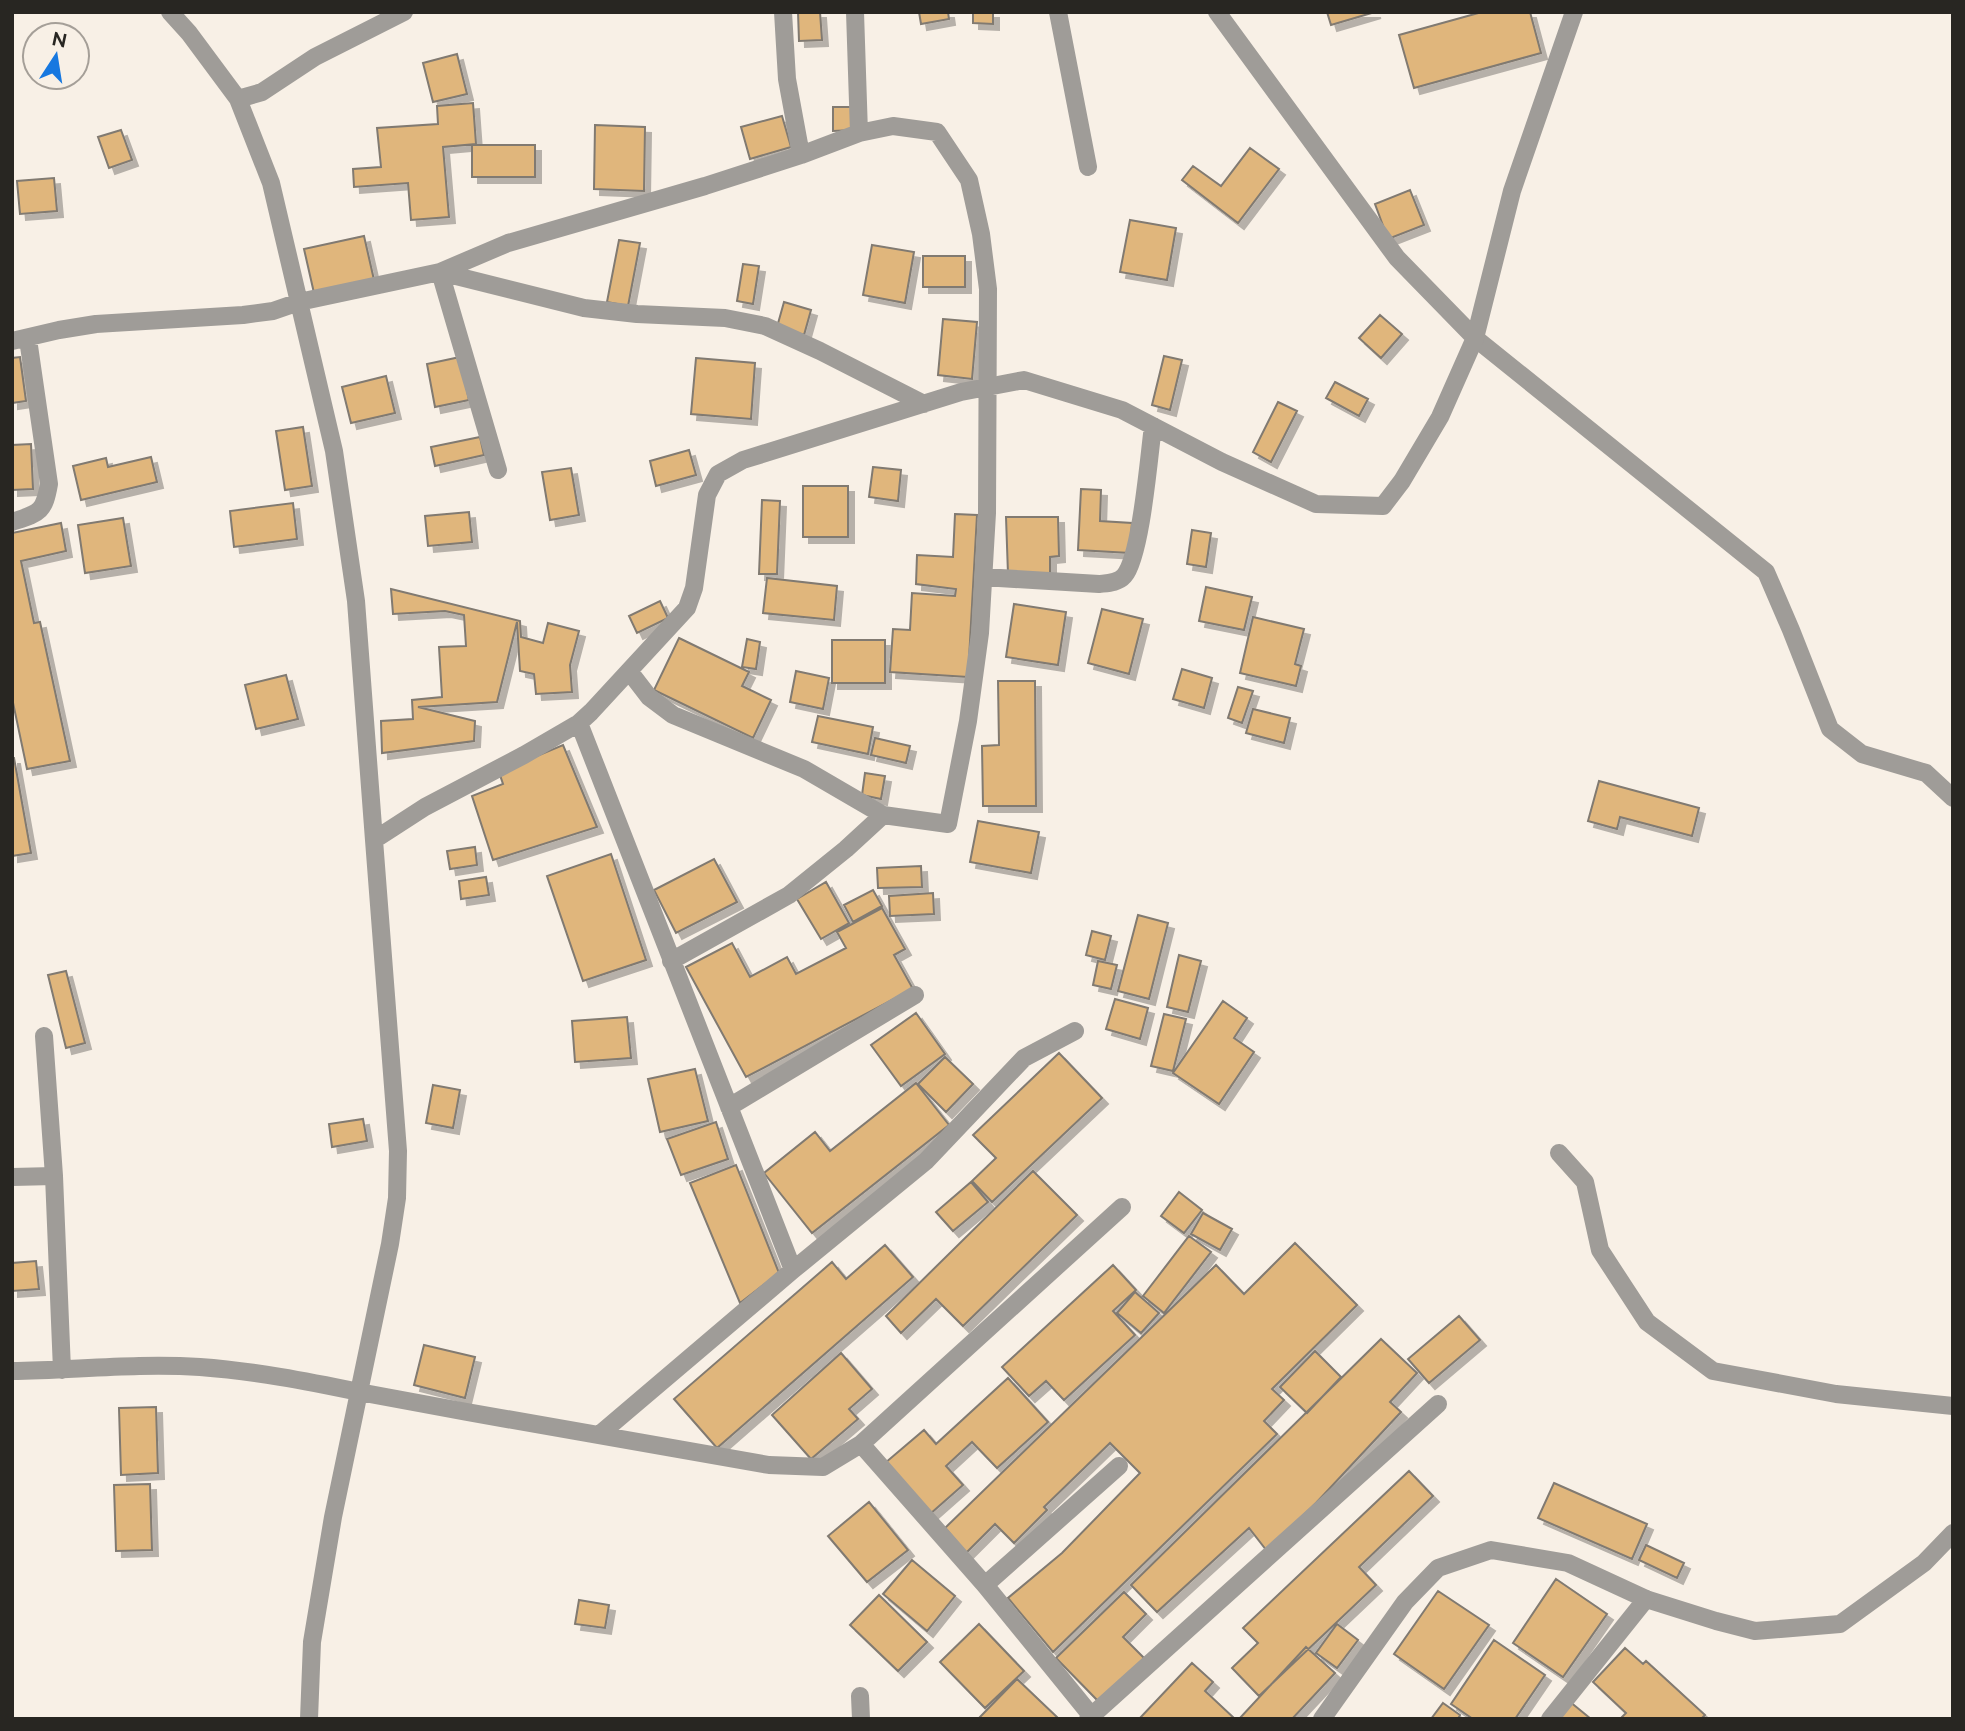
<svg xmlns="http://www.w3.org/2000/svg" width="1965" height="1731" font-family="Raleway,sans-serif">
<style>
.building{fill:#e0b67c;stroke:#817a71;stroke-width:2;filter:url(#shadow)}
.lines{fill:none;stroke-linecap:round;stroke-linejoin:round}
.lane{stroke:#9f9c98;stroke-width:18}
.street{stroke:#9f9c98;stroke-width:18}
</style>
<defs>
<filter id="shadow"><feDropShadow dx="6" dy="6" stdDeviation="0" flood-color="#0004"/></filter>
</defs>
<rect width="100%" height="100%" fill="#f8f0e6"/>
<path class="building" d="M798 12H820L822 40 799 41Z
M919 12H948L949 19 921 24Z
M973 12H993V24L973 23Z
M1327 12H1375L1331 25Z
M1482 12H1530L1541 53 1414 88 1399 35Z
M457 54 467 94 433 102 423 63Z
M473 103 476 144 443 147 449 217 411 220 408 183 354 187 353 169 381 167 377 128 438 124 437 106Z
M833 107H852L853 130 833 131Z
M782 116 791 147 750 159 741 127Z
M595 125 645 127 644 191 594 189Z
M121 130 132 160 109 168 98 137Z
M472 145H535V177H472Z
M1250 148 1279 169 1238 223 1182 180 1193 166 1221 186Z
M54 178 57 211 20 214 17 181Z
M1410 190 1424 225 1388 239 1375 204Z
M1130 220 1176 228 1167 280 1120 272Z
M364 236 374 280 314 293 304 249Z
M619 240 640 243 628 306 607 302Z
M872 245 914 252 905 303 863 295Z
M923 256H965V287H923Z
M743 264 759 266 753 304 737 301Z
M784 302 811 310 804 335 777 327Z
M1380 315 1402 334 1381 358 1359 338Z
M943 319 977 322 972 379 938 375Z
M1164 356 1182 360 1170 410 1152 405Z
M20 357 26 401 12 403V358Z
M460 357 469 400 435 407 427 364Z
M696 358 755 363 751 419 691 414Z
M386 376 395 413 351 423 342 387Z
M1335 382 1368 399 1359 416 1326 398Z
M1278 402 1297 411 1271 462 1253 452Z
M303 427 312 486 285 490 276 431Z
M480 437 484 455 435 466 431 447Z
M31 444 33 489 12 490V445Z
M689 450 696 475 656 486 650 461Z
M151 457 157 482 81 500 73 466 106 458 108 467Z
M873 467 901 470 898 501 869 497Z
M571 468 579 515 550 520 542 472Z
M803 486H848V537H803Z
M1081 489 1101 490 1100 521 1132 523 1130 553 1078 550Z
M762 500 780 501 777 574H759Z
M293 503 297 539 234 547 230 511Z
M469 512 472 542 428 546 425 516Z
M955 514 977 515 968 677 890 672 893 629 910 630 912 593 955 596 956 589 916 584 917 555 953 557Z
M1006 517H1058L1059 556 1050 557V574H1008Z
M123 518 131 566 85 573 78 525Z
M61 523 66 551 21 561 34 623 40 622 70 761 27 769 12 698V533Z
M1192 530 1211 533 1206 567 1187 564Z
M767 578 837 586 834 620 763 613Z
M1206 587 1252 597 1244 630 1199 621Z
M391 589 520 621 521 637 543 643 548 623 579 631 570 665 572 692 536 694 534 674 520 671 517 622 497 702 418 707 475 721 474 741 382 753 381 721 413 719 412 700 442 697 439 647 466 646 464 615 445 611 393 614Z
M660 601 668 618 637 633 629 616Z
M1014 604 1066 612 1058 665 1006 657Z
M1102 609 1143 619 1129 674 1088 663Z
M1253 617 1304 629 1295 664 1301 666 1296 686 1240 673Z
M679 638 749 672 742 686 771 700 753 738 654 690Z
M747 639 760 642 756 669 742 667Z
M832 640H885V683H832Z
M1182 669 1212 678 1204 708 1173 699Z
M796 671 829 678 823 709 790 702Z
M286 675 298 719 256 729 245 685Z
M998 681H1035L1036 806H983L982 746 999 745Z
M1238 687 1253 691 1242 723 1228 718Z
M1253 709 1290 718 1284 743 1246 733Z
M818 716 873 727 868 754 812 742Z
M875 738 910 746 906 763 871 755Z
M563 745 597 827 493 860 472 796 503 784 499 772Z
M12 758H14L31 853 12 856Z
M865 773 885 776 881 799 862 795Z
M1599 781 1699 808 1692 836 1620 817 1617 829 1588 821Z
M978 821 1039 832 1031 873 970 862Z
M475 847 477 865 450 869 447 851Z
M611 854 646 960 583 981 547 876Z
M714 859 737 902 676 933 654 890Z
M921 866 922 887 878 888 877 868Z
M486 877 489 895 461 899 459 881Z
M826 882 849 923 821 939 797 899Z
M873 890 882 906 853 922 844 905Z
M933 893 934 914 890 916 889 896Z
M882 908 905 949 894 955 913 989 746 1077 686 967 732 943 750 977 787 957 796 974 846 948 837 932Z
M1138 915 1168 923 1149 999 1118 991Z
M1092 931 1111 936 1105 960 1086 955Z
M1179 955 1201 961 1188 1012 1167 1007Z
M1098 961 1117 965 1111 989 1093 985Z
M66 971 85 1043 66 1048 48 975Z
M1115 999 1148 1008 1140 1039 1106 1029Z
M1223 1001 1247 1018 1234 1038 1254 1052 1219 1104 1173 1073Z
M916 1013 945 1054 901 1086 871 1045Z
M1164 1014 1186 1019 1173 1071 1151 1066Z
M627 1017 631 1058 575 1062 572 1021Z
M1059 1053 1102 1098 992 1202 972 1181 996 1158 973 1135Z
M945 1057 973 1084 946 1112 918 1084Z
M695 1069 708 1121 660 1132 648 1079Z
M916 1083 949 1125 812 1233 764 1173 815 1132 830 1151Z
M433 1085 460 1090 453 1128 426 1123Z
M363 1119 367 1141 332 1147 329 1124Z
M716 1122 728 1159 681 1175 667 1139Z
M736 1165 779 1273 740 1303 690 1183Z
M1033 1171 1077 1215 963 1326 936 1299 901 1333 886 1316Z
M971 1182 988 1202 953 1231 936 1212Z
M1179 1192 1202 1210 1184 1233 1161 1216Z
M1203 1213 1232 1229 1220 1250 1191 1234Z
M1189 1236 1211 1252 1164 1313 1143 1296Z
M1295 1243 1357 1305 1272 1389 1284 1400 1264 1421 1277 1434 1053 1652 1008 1598 1062 1553 1140 1473 1110 1443 1044 1507 1047 1510 1014 1543 995 1524 966 1553 945 1528 1216 1265 1244 1294Z
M885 1245 913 1277 717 1448 674 1399 832 1262 846 1279Z
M36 1261 39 1289 12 1291V1263Z
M1113 1265 1136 1290 1113 1311 1135 1335 1064 1400 1046 1381 1029 1396 1002 1367Z
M1135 1292 1159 1313 1141 1333 1117 1313Z
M1459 1316 1480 1340 1429 1383 1408 1359Z
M1381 1339 1417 1373 1390 1402 1401 1412 1316 1503 1267 1551 1249 1528 1157 1612 1131 1585Z
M424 1345 475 1357 465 1398 414 1385Z
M1315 1351 1341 1377 1307 1413 1280 1387Z
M841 1353 872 1389 849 1409 858 1419 811 1459 772 1415Z
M1008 1378 1048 1422 997 1468 972 1442 946 1466 963 1485 930 1514 885 1463 924 1430 936 1444Z
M156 1407 158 1473 121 1475 119 1408Z
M1409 1471 1433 1496 1359 1567 1376 1585 1259 1696 1232 1668 1258 1643 1243 1628Z
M1554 1483 1647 1524 1632 1559 1538 1518Z
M150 1484 152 1550 116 1551 114 1485Z
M869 1502 908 1550 867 1582 828 1536Z
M1646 1545 1684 1563 1677 1578 1639 1560Z
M912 1560 955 1596 927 1631 883 1594Z
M1556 1579 1607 1614 1563 1677 1513 1643Z
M1438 1591 1489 1625 1444 1689 1394 1654Z
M1124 1592 1146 1614 1123 1637 1145 1659 1100 1703 1056 1658Z
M879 1595 927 1642 898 1671 850 1625Z
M579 1600 609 1605 605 1628 575 1624Z
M979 1624 1024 1671 985 1708 940 1662Z
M1337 1624 1358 1640 1337 1668 1316 1653Z
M1494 1640 1545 1675 1515 1719H1473L1451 1704Z
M1306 1647 1335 1673 1292 1719H1239Z
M1625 1648 1643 1664 1646 1661 1705 1715 1701 1719H1620L1626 1713 1593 1682Z
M1192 1663 1213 1682 1205 1691 1235 1719H1139Z
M1017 1679 1059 1719H978Z
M1569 1701 1591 1719H1554Z
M1443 1703 1460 1715 1458 1719H1431Z"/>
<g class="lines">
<path class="lane" d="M1475 338 1766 572 1791 630 1830 729 1862 754 1926 773 1953 798
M1559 1153 1585 1182 1600 1250 1647 1322 1713 1371 1836 1394 1953 1406
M1646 1599 1716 1621 1755 1631 1840 1624 1924 1563 1953 1533"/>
<path class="street" d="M170 12 189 33 238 99 262 92 315 57 404 12
M783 12 787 79 801 155
M855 12 859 133
M1058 12 1088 167
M1217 12 1397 258 1475 338
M238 99 271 183 334 451 356 601 374 840
M12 341 59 330 96 324 243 315 273 311 299 302 440 272 584 308 637 314 725 318 765 326 820 351 924 404
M498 470 440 272 508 243 705 186 801 155 859 133 893 126 937 132 969 180 981 234 988 289 987 513 980 633 968 721 948 824 883 815 804 769 673 715 649 697 629 671
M12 522C39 513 44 513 49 484L28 339
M983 577 1099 584C1107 583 1118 583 1124 576 1141 557 1149 456 1153 426
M579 723 793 1270
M671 961 789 895 846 849 883 815
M44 1036 54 1176 62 1370
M729 1107 915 995
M12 1177 54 1176
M12 1371C75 1370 137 1363 200 1367 254 1371 306 1381 359 1392L390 1244 397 1198 398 1151 374 840 425 807 524 755 579 723 591 712 687 608 694 588 707 495 718 474 743 460 961 392 1024 380 1122 410 1222 462 1316 504 1383 506 1402 481 1440 417 1475 338 1512 191 1574 12
M600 1434 793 1270 926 1161 1024 1058 1075 1031
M861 1444 985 1585 1094 1719
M985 1585 1119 1466
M860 1696 861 1719
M309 1719 312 1642 333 1517 359 1392 467 1412 769 1465 823 1467 861 1444 1122 1207
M1088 1719 1438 1404
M1322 1719 1405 1602 1438 1568 1491 1550 1568 1563 1646 1599 1550 1719"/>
</g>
<rect width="1965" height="1731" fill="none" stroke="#282622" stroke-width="28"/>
<g transform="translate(56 56) rotate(12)"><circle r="33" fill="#f8f0e6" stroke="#a59f98" stroke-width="2"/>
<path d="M0-5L12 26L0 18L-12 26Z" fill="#1778e0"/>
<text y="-10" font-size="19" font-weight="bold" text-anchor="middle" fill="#282622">N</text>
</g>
</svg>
